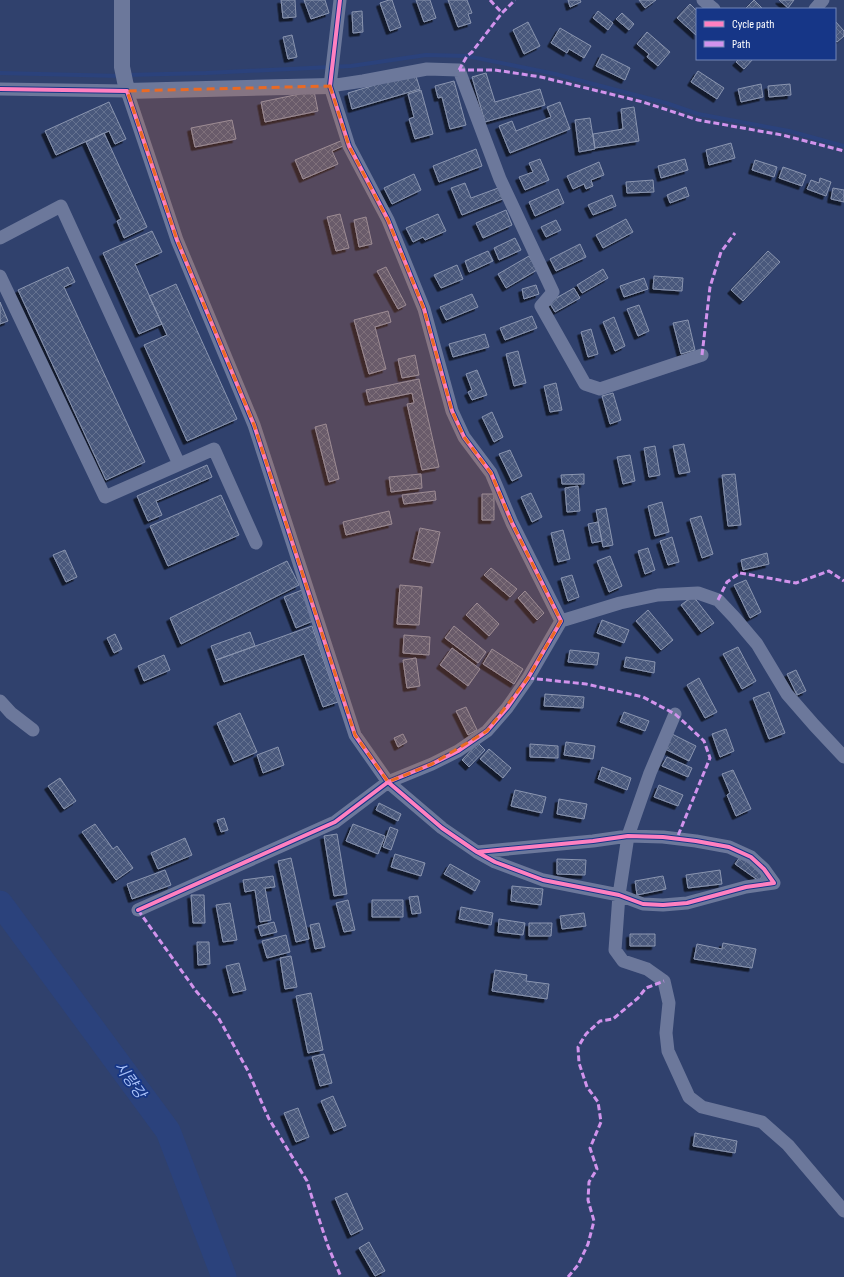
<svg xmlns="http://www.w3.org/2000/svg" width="844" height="1277" font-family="'Sofia Sans Condensed','Noto Sans KR',sans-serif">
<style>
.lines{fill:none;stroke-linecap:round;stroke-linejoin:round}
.stream{stroke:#2b427c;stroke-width:4}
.river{stroke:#2b427c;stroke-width:25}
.building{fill:url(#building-cross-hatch);stroke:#8a95b0;filter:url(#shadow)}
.minor{stroke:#6c789b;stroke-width:13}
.tertiary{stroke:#6c789b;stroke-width:16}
.quiet{stroke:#d193ec;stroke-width:3;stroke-dasharray:6 3;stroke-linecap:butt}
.cycleway-casing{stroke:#163687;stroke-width:6}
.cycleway{stroke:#ff80c0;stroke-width:4}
.marked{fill:#ea6a24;fill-opacity:0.2;stroke:#ea6a24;stroke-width:3;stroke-dasharray:8 5;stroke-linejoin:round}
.labels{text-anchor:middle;stroke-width:3.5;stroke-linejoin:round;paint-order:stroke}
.water-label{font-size:15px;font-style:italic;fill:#a7bff6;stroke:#163687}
</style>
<defs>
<pattern id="building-cross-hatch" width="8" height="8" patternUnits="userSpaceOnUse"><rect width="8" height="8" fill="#4a597c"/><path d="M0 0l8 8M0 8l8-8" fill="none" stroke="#657290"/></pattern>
<filter id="shadow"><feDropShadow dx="-3.5" dy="3.5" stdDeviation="0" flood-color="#0009"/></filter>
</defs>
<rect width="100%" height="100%" fill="#30416d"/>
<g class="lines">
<path class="stream" d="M0 73 120 76
M127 75 206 73 351 66 426 55 467 56 555 74 666 103 698 114 789 131 844 146"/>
<path class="river" d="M0 903 168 1131 224 1277"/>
</g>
<path class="building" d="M281 0H295L296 17 283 18Z
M304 0H325L329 13 311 19Z
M389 0H392L401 27 390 31 380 3Z
M416 0H430L436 18 424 22Z
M448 0H467L472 13 468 14 471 23 458 27Z
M568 0H580L581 2 570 7Z
M639 0H656L645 8Z
M754 0 763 9H745Z
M779 0H794L788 8Z
M690 4 697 11V36L677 18Z
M362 11 363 32 353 33 352 12Z
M598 11 613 23 608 30 593 18Z
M622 13 634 24 629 30 616 19Z
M835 21 844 31V36L837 42 835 40Z
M528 22 540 46 524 54 513 30Z
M560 28 591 46 584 58 569 49 567 53 551 43Z
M647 32 670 52 658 66 647 57 649 54 637 44Z
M292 35 297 57 288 59 283 37Z
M602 54 630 68 625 80 596 66Z
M739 59H753L744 69 736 62Z
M698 71 724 88 717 99 691 82Z
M415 73 420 89 352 109 348 93Z
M486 73 495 102 540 89 545 105 485 122 472 77Z
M454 81 466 125 450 129 442 97 438 98 435 86Z
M761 84 763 97 741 102 738 89Z
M790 84 791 95 769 97 768 86Z
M421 90 433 134 415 139 409 119 414 117 408 94Z
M314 91 318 111 265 122 261 102Z
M109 102 126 139 115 144 109 131 56 155 45 131Z
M560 102 570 129 510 153 499 126 512 121 516 131 551 117 547 107Z
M634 107 639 141 595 148 593 134 623 129 621 109Z
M590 118 595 149 579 152 575 120Z
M232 120 236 139 195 147 191 128Z
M104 133 147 227 124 238 117 221 121 219 86 142Z
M343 140 345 145 332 151 338 164 303 179 295 160Z
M731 143 735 158 709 165 706 150Z
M476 149 482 166 439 182 433 166Z
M540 159 549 180 525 190 519 177 533 172 529 163Z
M685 159 688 170 661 178 658 166Z
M755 160 777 167 774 177 752 170Z
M599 162 604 175 591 180 593 186 586 189 584 184 573 189 567 176Z
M783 167 806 175 802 186 779 178Z
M414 174 421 190 392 204 384 188Z
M820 178 831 182 826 196 807 189 811 180 819 183Z
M653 180 654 192 627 193 626 182Z
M465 183 471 198 501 187 505 198 462 215 451 188Z
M686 187 689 196 670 203 667 195Z
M833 188 844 190V202L831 199Z
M558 189 564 203 535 216 529 202Z
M612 195 616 206 593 215 588 205Z
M506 210 512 225 483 238 476 223Z
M340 214 349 248 336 251 327 217Z
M438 214 446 231 425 240 423 237 413 242 406 228Z
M366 217 372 244 359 247 354 220Z
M626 219 633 232 603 248 596 235Z
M556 220 561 230 546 237 541 227Z
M152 231 162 252 135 264 162 324 139 334 103 253Z
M515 238 521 250 499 260 494 248Z
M580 244 586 257 556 271 550 259Z
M488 251 493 261 469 272 465 261Z
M768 251 780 262 743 301 731 290Z
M529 256 537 270 506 288 498 274Z
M457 265 463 279 441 288 434 275Z
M68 267 75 282 64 287 145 462 106 480 18 290Z
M386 267 406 305 398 309 377 271Z
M603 269 608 278 582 293 577 285Z
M654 276 683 278 682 291 653 289Z
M644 278 648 289 624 297 620 286Z
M176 284 237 419 187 441 144 345 167 335 149 296Z
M536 285 539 294 524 299 522 289Z
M574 288 580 298 555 312 549 302Z
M472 294 478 307 446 320 440 307Z
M0 302 8 321 0 324Z
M639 305 649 331 638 336 627 309Z
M388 311 391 322 375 327 386 369 369 374 354 320Z
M532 316 537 328 505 340 500 328Z
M614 317 625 346 615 351 603 322Z
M688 320 695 350 681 354 673 323Z
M591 329 598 354 588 357 581 332Z
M485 334 489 347 453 357 449 344Z
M518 351 526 383 514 386 506 354Z
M415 355 419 375 402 378 398 359Z
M477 370 487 395 472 400 468 392 472 390 466 374Z
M419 379 439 467 422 470 407 404 414 403 412 393 369 402 366 390Z
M556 383 562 410 550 412 544 386Z
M613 393 621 420 610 424 602 396Z
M492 412 503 437 494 442 482 417Z
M326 424 339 479 329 482 315 427Z
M684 444 690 472 679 474 673 446Z
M655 446 660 475 649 477 644 448Z
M510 450 522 476 512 481 499 454Z
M630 455 635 481 623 484 617 457Z
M207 465 212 477 156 501 162 515 148 521 137 496Z
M421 474 422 488 391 492 389 477Z
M584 474V484H562L561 475Z
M735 474 741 525 728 526 722 475Z
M578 486 580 511 567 512 565 488Z
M435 491 436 500 404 504 402 495Z
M531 493 542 517 532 522 521 497Z
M482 494H494V520H482Z
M221 495 239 535 168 566 150 526Z
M662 502 669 532 655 536 648 506Z
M606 508 613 545 603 547 596 510Z
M389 511 392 524 346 535 343 522Z
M701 516 713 554 702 558 690 519Z
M598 522 602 541 592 543 588 524Z
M420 528 440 532 433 563 413 559Z
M563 530 570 559 558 562 551 533Z
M672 537 679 562 668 565 660 541Z
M648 548 655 570 645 574 638 551Z
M65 550 77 577 66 582 53 555Z
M767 553 769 564 743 570 741 560Z
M610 556 622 586 609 592 597 561Z
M287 561 299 585 181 644 170 618Z
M491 568 517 589 510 597 484 575Z
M572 575 579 597 568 601 561 578Z
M746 580 761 612 750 618 734 585Z
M400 585 422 587 419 625 397 624Z
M302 590 313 621 296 628 284 597Z
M525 591 544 613 537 620 518 598Z
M693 596 714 623 701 632 681 605Z
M477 603 499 624 489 636 466 615Z
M648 610 673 640 661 650 636 621Z
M602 620 629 630 624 643 597 633Z
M312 626 338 702 323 707 304 654 224 682 216 660Z
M454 626 486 652 478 663 445 638Z
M250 632 255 646 216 660 211 646Z
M115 634 122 649 114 653 107 638Z
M404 635 430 637 429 655 403 653Z
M738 647 756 681 742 689 723 654Z
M452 648 480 669 468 686 440 665Z
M492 649 523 669 514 684 483 664Z
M570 650 599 653 597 665 568 662Z
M164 655 170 670 144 681 138 666Z
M626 657 655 662 654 673 624 667Z
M416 658 420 686 407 688 403 660Z
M796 670 806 691 797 695 787 674Z
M699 678 717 712 705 718 687 685Z
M769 692 785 733 769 739 753 698Z
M545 694 584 697 583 708 544 706Z
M466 707 477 730 468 735 456 711Z
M624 712 649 721 645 731 620 722Z
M240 713 257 752 234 762 217 723Z
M726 729 734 751 720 757 712 734Z
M403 734 407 742 398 747 394 738Z
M672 734 696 746 689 761 665 749Z
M566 742 595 746 593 759 564 755Z
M478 743 485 750 469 767 462 760Z
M530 744 558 746V758L530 757Z
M278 747 284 765 263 773 257 755Z
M489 749 511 768 503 778 480 759Z
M667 757 692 768 688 777 662 766Z
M602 767 631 778 627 790 598 779Z
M733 770 751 809 736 816 727 795 730 793 722 774Z
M60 778 76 801 64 809 48 786Z
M659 785 683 795 678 806 654 797Z
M515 790 546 797 542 813 511 806Z
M559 799 587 804 584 819 557 814Z
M379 803 401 814 398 821 376 810Z
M224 818 228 830 221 832 217 820Z
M95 824 113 849 117 846 133 868 116 880 82 832Z
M353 824 385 836 378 854 346 841Z
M390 827 398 830 391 850 383 847Z
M337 834 347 894 334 896 324 836Z
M185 838 192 855 158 869 151 853Z
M395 854 425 863 421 876 391 867Z
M740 857 764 873 759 881 735 864Z
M291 858 309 939 296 942 278 861Z
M557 859 586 860 585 875 557 874Z
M450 864 480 881 475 891 444 874Z
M165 870 171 885 132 899 127 884Z
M720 870 722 884 688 888 686 875Z
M273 876 275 887 265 888 271 920 260 922 255 890 245 892 243 880Z
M663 876 666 889 637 895 635 881Z
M512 886 543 889 541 905 511 901Z
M191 895H204L205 923H193Z
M418 896 421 913 412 914 409 897Z
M348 900 355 930 344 932 336 903Z
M372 900H403V917H372Z
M230 903 237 940 223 942 216 905Z
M461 907 493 913 491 925 459 919Z
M584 913 586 926 562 929 560 916Z
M499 919 525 923 523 935 498 932Z
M274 922 277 932 261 936 258 926Z
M319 923 325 947 315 949 310 925Z
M529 923H552L551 936H529Z
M630 934H655V946H630Z
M286 935 290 952 267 958 262 941Z
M197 942H209L210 964 198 965Z
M723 943 756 949 752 968 694 959 697 944 722 949Z
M291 956 297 987 285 989 280 958Z
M239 963 246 990 233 993 226 966Z
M495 970 527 975 526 981 549 984 547 999 492 991Z
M311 993 323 1050 308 1053 296 996Z
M324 1054 332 1083 320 1086 312 1057Z
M333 1096 346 1126 334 1131 321 1101Z
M298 1108 309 1137 296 1142 284 1113Z
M695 1133 737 1141 735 1153 693 1146Z
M347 1193 363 1229 351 1235 335 1198Z
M369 1242 385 1271 375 1276 359 1248Z"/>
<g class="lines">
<path class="minor" d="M703 0 714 9
M815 9 823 0
M330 86 363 81 427 69 459 70 500 179 553 292 541 306 585 384 600 389 702 355
M0 89 127 91 177 240 254 425 355 735 388 782 442 828 477 852 495 862 543 880 619 895 643 904 663 905 687 903 746 887 774 883 764 869 751 857 729 847 696 841 663 837 628 836 593 841 477 852
M0 238 61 206 179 464
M0 276 105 497 214 449 256 543
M561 621 620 603 658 595 698 593 718 600 735 618 757 644 787 694 814 725 844 757
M0 701 11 713 33 730
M675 714 650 773 628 836 619 895 615 950 623 961 647 969 664 981 669 1003 666 1033 668 1051 689 1097 702 1107 762 1122 788 1145 844 1211
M138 910 335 822 388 782 432 764 458 751 487 731 507 708 528 678 561 621 512 523 491 473 464 437 452 411 424 309 388 220 349 146 330 86 340 0"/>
<path class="tertiary" d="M122 0V67L127 91 330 86"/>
<path class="quiet" d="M490 0 502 13
M459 70H495L541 77 643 102 698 120 782 135 844 151
M459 70 467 56 472 52 502 13 515 0
M702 355 710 287 721 252 735 233
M718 600 727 582 740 573 796 583 829 571 844 581
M528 678 586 684 643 697 675 714 685 723 704 741 710 758 677 838
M138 910 196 991 218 1017 248 1071 269 1119 307 1181 313 1201 328 1246 341 1277
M568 1277 578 1265 588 1244 594 1221 588 1200 589 1182 597 1169 590 1148 601 1122 598 1102 587 1087 579 1063 578 1047 586 1034 600 1021 613 1019 638 998 646 988 664 981"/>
<defs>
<path id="cycleway" d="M0 89 127 91 177 240 254 425 355 735 388 782 442 828 477 852 495 862 543 880 619 895 643 904 663 905 687 903 746 887 774 883 764 869 751 857 729 847 696 841 663 837 628 836 593 841 477 852
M138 910 335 822 388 782 432 764 458 751 487 731 507 708 528 678 561 621 512 523 491 473 464 437 452 411 424 309 388 220 349 146 330 86 340 0"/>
</defs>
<use href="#cycleway" class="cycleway-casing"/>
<use href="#cycleway" class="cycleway"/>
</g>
<path class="marked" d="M330 86 349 146 388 220 424 309 452 411 464 437 491 473 512 523 561 621 528 678 487 731 432 764 388 782 355 735 254 425 177 240 127 91Z"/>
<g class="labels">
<g class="water-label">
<text transform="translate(130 1080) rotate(54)" y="5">시량강</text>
</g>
</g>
<rect x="696" y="8" width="140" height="52" fill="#163687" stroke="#7386b7"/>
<rect x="704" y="21" width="20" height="6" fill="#ff80c0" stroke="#7386b7"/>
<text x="732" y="28" font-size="12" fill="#ffffff">Cycle path</text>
<rect x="704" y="41" width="20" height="6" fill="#d193ec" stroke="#7386b7"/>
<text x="732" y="48" font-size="12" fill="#ffffff">Path</text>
</svg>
